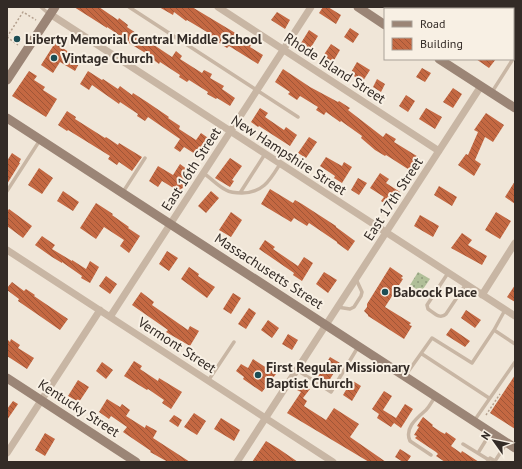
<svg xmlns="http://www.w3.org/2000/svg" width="522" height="469" font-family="'PT Sans',sans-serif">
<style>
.garden{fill:url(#garden-dots)}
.building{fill:url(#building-back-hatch)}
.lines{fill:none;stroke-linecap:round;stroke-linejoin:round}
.path{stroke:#b4a08e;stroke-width:1.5;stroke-dasharray:2 2;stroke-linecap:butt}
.lane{stroke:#c8b6a4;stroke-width:3.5}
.street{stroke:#c8b6a4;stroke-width:7}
.secondary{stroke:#9b8576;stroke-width:9}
.poi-dot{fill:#1c4d54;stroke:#f8f0e4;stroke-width:1.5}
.labels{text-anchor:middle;stroke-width:4;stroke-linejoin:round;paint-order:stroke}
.poi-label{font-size:14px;font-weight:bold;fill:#332b26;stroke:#f8f0e4;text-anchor:start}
.street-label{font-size:14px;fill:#332b26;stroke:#f8f0e4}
</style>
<defs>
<pattern id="garden-dots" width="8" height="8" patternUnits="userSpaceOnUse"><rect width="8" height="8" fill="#b0bf98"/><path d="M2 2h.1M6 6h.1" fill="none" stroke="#909b7c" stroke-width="1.8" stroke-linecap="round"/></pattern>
<pattern id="building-back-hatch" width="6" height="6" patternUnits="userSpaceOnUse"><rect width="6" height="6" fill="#c46842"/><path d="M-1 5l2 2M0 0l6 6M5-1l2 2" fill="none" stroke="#a05637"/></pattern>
</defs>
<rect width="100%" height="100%" fill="#f0e6d8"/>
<path class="garden" d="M418 272 430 279 421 292 410 285Z"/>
<path class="building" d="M74 7H99L118 20 119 18 128 25 127 27 172 57 176 51 182 56 180 59 202 73 204 70 212 74 210 78 224 86 222 89 235 98 230 106 217 98 216 99 207 94 208 92 189 80 187 82 179 77 180 75 160 62 159 64 151 58 152 57 124 40 125 39 107 27V28Z
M159 7H192L252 43 250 47 263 55 258 64 229 46 227 48 213 39 212 40 205 35 207 32 187 20 186 21 174 12 173 15Z
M323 7H328L341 15 336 24 319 13Z
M277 12 290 20 285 29 271 20Z
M350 28 359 34 353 43 344 37Z
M309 30 318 36 310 49 301 43Z
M55 43 81 60 75 71 60 62 53 73 41 65Z
M331 44 340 50 333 62 323 56Z
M476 59H496L489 68Z
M357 62 370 70 363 81 350 74Z
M422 68 431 73 425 82 416 77Z
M283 69 310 87 338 102 339 101 350 108 348 110 383 137 386 133 396 139 394 142 420 158 411 171 386 155 385 156 375 150 361 138 362 136 341 121 340 122 326 112 324 115 316 110 318 107 300 96 297 100 288 94 290 92 275 82Z
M29 71 37 76 34 80 45 87 43 90 57 99 46 117 12 96Z
M88 71 102 80 103 79 118 89 120 86 132 95 133 93 147 102 169 117 168 118 180 126 179 129 196 140 201 133 211 140 200 157 184 147 180 152 174 148 180 139 148 117 145 121 137 116 138 114 120 102 119 104 92 85 89 90 80 84Z
M377 79 385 84 381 92 373 87Z
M453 88 462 94 453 108 443 102Z
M406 95 415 101 408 112 399 106Z
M260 108 268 113 265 117 284 130 286 127 297 135 290 146 259 126 258 127 251 122Z
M426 108 442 117 435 129 419 119Z
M67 111 76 117 75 119 105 138 106 137 118 145 119 143 142 157 132 171 119 162 117 165 108 159 110 156 68 130 67 131 58 125Z
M486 113 504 125 493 142 485 137 475 160 481 164 474 176 458 165 466 154 468 155 478 132 474 130Z
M309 137 317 142 306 158 298 153Z
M12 153 21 159 19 163H20L7 184V161Z
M326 157 342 166 344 162 352 167 342 183 334 178 335 176 320 166Z
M230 158 242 166 232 180 234 181 230 187 215 178Z
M180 164 192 173 180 192 162 181 158 187 149 181 158 166 173 175Z
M39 168 53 178 42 194 28 185Z
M380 173 389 179 386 183 400 192 390 207 381 201 384 197 370 188Z
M358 178 367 183 359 195 351 190Z
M515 181V204L505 197Z
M439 186 457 197 452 206 434 195Z
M270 189 293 203 295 200 302 204 336 226V227L355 241 348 251 337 243V242L309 223 307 226 294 218 291 222 261 204Z
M63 191 79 202 73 211 57 201Z
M211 191 219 198 206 213 198 206Z
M96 203 113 214 112 215 129 227 128 228 140 236 129 253 120 246 124 240 104 227 96 239 80 228Z
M9 209 32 226 23 238 7 226V212Z
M231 212 242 220 231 237 219 230Z
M496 212 511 221 500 239 485 230Z
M420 215 439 226 433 237 414 226Z
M462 233 472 240 468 245 487 256 482 265 451 248Z
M42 236 55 245 52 249 72 261V260L86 269 90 261 99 267 90 283 81 278 82 276 62 262V263L52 257 35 245Z
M265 240 275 247 273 249 298 266 304 257 313 263 302 281 293 275 294 273 259 249Z
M167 251 178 258 169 271 159 264Z
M189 267 199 274 198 276 215 287 207 298 181 279Z
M390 267 403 276 401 278 403 279 385 307 411 323 409 325 412 326 404 339 368 316V315L364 311 367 307V304Z
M324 272 337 280 328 293 316 284Z
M106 276 117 284 110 294 99 286Z
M12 282 24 291 26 289 35 295 34 296 68 319 60 330 18 301 19 299 7 290V288Z
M515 285V302L507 297Z
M141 292 154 302 152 305 188 330 190 326 199 331 190 346 166 332 168 330 132 305Z
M233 293 241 298 231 314 223 309Z
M249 308 256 313 246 329 238 324Z
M466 310 481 320 475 328 461 318Z
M268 320 279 328 272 338 261 330Z
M451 328 470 341 465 347 446 335Z
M288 334 298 340 292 350 282 344Z
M7 339 10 342 11 339 20 345 18 348 34 358 27 369 7 356Z
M330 357 340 363 327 384 317 378Z
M253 359 276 374 262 392 243 379 244 377 236 371 241 364 248 368Z
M134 361 142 366 140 369 158 381 159 378 182 392 171 409 162 403 164 400 148 389 147 390 124 376Z
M102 362 113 370 106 379 96 371Z
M515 375V429L490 413Z
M78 380 89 387 79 402 68 396Z
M353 381 361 386 352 401 343 395 349 385 350 386Z
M302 383 310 389 303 398 307 401 304 406 326 420 334 408 359 424 350 437 386 462H369L287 413 301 392 297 390Z
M384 391 392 396 383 410 396 418 405 404 413 409 401 428 394 423 391 427 377 418 379 414 372 409Z
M107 399 120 407 122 404 130 410 126 416 145 428 146 425 157 431 153 438 190 462H168L150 452 151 451 123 432 127 427 111 416 109 419 99 412Z
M13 401 18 404 7 420V409Z
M194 413 206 421 197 435 184 427Z
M174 415 182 420 178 427 169 421Z
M423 417 433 425 432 426 441 432 445 434 446 432 456 439 451 446 461 453 462 451 479 462H445L436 456 438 454 436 452 415 438 417 436 414 435 419 427 417 426Z
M221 418 240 430 234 441 214 429Z
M45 433 55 439 45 456 35 450Z
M266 441 279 449 298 462H252Z
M400 449 411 456 407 462H403L395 457Z"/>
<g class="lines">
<path class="path" d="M7 37 23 12 36 20
M7 37 18 45
M486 415 500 394"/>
<path class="lane" d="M41 7 49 14
M129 7 298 117
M492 92 513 59
M203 173C211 178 218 186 226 190 231 193 237 193 242 193 263 193 270 180 280 164
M7 191 40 140
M123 192 145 158
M240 193 265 154
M448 273 427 305 428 309C434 313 440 320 446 314L466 284
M337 307 350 309 354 307 361 296 362 292 356 279
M494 330 505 310
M422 354 489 398
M297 370 331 392 358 347
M405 376 432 338 472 363 494 330 515 344
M208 381 234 342
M474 421 515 362
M463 444 489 460
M478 453 491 432
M431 455 410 441C404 428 417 418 426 410 430 406 432 401 435 397
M487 462 490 458 495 461 506 444"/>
<path class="street" d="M218 7 439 151
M441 9 442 7
M50 14 515 316
M7 250 333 462
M482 295 515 243
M110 317 311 7
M7 453 100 310
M237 462 481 86"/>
<path class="secondary" d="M358 7 385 25
M439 59 515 108
M7 80 55 7
M7 118 515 448
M7 378 136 462"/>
</g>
<g class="poi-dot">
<circle cx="17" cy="39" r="4"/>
<circle cx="54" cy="58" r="4"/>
<circle cx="385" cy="292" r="4"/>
<circle cx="258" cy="375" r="4"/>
</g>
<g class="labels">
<g class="poi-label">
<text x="25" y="44">Liberty Memorial Central Middle School</text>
<text x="62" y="63">Vintage Church</text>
<text x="393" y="297">Babcock Place</text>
<text x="266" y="372">First Regular Missionary<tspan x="266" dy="16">Baptist Church</tspan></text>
</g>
<g class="street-label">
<text transform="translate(335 68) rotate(33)" y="5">Rhode Island Street</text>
<text transform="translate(289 155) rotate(33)" y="5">New Hampshire Street</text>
<text transform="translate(191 169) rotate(-57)" y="5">East 16th Street</text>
<text transform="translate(393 199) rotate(-57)" y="5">East 17th Street</text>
<text transform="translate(269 271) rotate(33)" y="5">Massachusetts Street</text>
<text transform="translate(177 345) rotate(33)" y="5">Vermont Street</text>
<text transform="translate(79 408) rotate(33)" y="5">Kentucky Street</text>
</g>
</g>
<rect width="522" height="469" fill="none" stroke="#332b26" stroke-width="16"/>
<rect x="384" y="8" width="130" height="52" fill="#f8f0e4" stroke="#a9a198"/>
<rect x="392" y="21" width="20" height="6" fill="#9b8576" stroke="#a9a198"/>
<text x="420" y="28" font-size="12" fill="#332b26">Road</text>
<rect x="392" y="38" width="20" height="12" fill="url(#building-back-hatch)" stroke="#a9a198"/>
<text x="420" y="48" font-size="12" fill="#332b26">Building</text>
<g transform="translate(494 441) rotate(303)" stroke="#f8f0e4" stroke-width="3" paint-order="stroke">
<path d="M0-3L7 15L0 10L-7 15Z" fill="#332b26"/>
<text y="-6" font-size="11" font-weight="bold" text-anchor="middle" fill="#332b26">N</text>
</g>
</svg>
